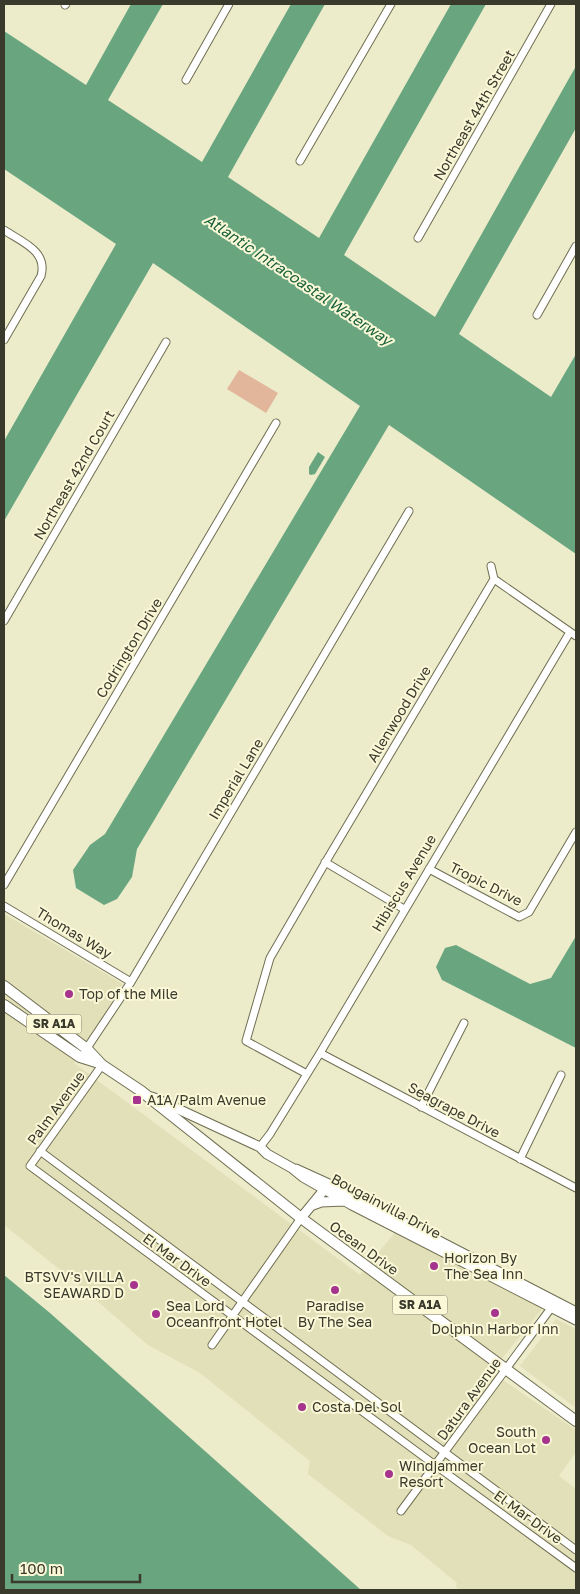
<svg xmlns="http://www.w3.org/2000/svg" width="580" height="1594" font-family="'Golos Text',sans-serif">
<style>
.built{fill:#e2e0b8}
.green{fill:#e1b69a}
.water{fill:#69a680}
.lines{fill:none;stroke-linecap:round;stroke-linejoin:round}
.minor-casing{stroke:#706e52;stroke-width:9}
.tertiary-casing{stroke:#706e52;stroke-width:11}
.primary-casing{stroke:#706e52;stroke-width:12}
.minor{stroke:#fff;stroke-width:7}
.tertiary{stroke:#fff;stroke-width:9}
.primary{stroke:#fff;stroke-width:10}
.poi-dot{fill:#a6338e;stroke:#faf8d7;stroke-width:2}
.labels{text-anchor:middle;stroke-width:4;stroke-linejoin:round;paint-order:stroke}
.shield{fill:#faf8d7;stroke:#73725f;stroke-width:1}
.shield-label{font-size:12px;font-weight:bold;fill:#39392c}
.street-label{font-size:14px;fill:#39392c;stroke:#faf8d7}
.poi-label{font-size:14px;fill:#39392c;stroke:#faf8d7;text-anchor:start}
.water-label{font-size:15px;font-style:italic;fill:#185f3b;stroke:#faf8d7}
</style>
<rect width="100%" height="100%" fill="#ecebca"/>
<path class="built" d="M4 914 123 984 74 1063 360 1275 397 1230 542 1309 491 1372 576 1430V1452L559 1476 576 1489V1590H460L456 1587 457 1583 411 1545 388 1536 308 1474 310 1461 200 1373 148 1345 73 1280 4 1225Z
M556 1319 576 1329V1408L520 1366Z"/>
<path class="green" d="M239 370 278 393 266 413 227 389Z"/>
<path class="water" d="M131 4H163L108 100 202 162 291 4H325L228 177 319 238 451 4H486L344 255 435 317 576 66V128L459 334 551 397 576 354V554L389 425 137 849 132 877 117 899 104 905 76 888 73 870 90 845 105 834 360 406 153 263 4 521V441L116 244 4 169V31L86 85Z
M318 452 325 457 315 474 311 475 309 474V467Z
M576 936V1048L442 980 436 967 445 948 456 945 530 984 551 978Z
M4 1275 50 1313 361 1590H4Z"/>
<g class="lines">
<defs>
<path id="minor" d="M65 5 66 4
M186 80 229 4
M300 161 391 4
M4 230C22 242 48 251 41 276L4 340
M418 238 551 4
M537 315 576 246
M494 579 576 636
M4 621 166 342
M325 862 404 909
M429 869 519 917 529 912 576 832
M4 885 276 423
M4 906 131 982
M85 1051 131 982 409 511
M320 1053 576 1188
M102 1065 30 1166 435 1465 576 1568
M307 1074 246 1041 270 958 328 858 494 579 491 566
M421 1107 464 1023
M260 1147 270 1134 320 1053 570 632
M40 1151 576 1550
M520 1159 561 1075
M212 1345 301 1218
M401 1511 554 1304"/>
<path id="tertiary" d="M152 1097 260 1147 267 1154 292 1168 303 1177 352 1205 576 1320
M296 1169 329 1184 576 1312
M313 1205 321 1202 344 1201
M301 1218 328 1185"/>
<path id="primary" d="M4 986 87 1049 102 1065 141 1091 301 1218 576 1421
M4 1005 80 1057 99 1063"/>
</defs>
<use href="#minor" class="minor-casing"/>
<use href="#tertiary" class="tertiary-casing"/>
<use href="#primary" class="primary-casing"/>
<use href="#minor" class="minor"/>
<use href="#tertiary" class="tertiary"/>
<use href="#primary" class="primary"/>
</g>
<g class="poi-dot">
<circle cx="69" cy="994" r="5"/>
<rect x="132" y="1095" width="10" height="10" rx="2.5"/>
<circle cx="434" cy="1266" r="5"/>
<circle cx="134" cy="1285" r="5"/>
<circle cx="335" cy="1290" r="5"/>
<circle cx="495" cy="1313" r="5"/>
<circle cx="156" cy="1314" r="5"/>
<circle cx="302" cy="1407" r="5"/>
<circle cx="546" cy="1440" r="5"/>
<circle cx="389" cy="1474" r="5"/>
</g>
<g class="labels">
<g class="shield">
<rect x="26.5" y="1014.5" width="55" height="19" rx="4"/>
<rect x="392.5" y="1295.5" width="55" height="19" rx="4"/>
</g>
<g class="shield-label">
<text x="54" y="1028">SR A1A</text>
<text x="420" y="1309">SR A1A</text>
</g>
<g class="street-label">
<text transform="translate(474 115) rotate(-60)" y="5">Northeast 44th Street</text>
<text transform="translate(74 475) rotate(-60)" y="5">Northeast 42nd Court</text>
<text transform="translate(129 648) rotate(-59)" y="5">Codrington Drive</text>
<text transform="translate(399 714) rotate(-59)" y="5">Allenwood Drive</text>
<text transform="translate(236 779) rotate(-59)" y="5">Imperial Lane</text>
<text transform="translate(404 883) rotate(-59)" y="5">Hibiscus Avenue</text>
<text transform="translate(486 884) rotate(27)" y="5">Tropic Drive</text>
<text transform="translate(74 933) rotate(31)" y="5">Thomas Way</text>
<text transform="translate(56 1108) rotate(-54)" y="5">Palm Avenue</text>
<text transform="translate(454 1110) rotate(28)" y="5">Seagrape Drive</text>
<text transform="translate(386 1206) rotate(28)" y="5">Bougainvilla Drive</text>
<text transform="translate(364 1248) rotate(36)" y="5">Ocean Drive</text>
<text transform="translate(177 1260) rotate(36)" y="5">El Mar Drive</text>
<text transform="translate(469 1399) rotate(-54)" y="5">Datura Avenue</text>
<text transform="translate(528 1517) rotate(36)" y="5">El Mar Drive</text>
</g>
<g class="poi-label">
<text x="79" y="999">Top of the Mile</text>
<text x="147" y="1105">A1A/Palm Avenue</text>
<text x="444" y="1263">Horizon By<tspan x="444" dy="16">The Sea Inn</tspan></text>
<text x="124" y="1282" text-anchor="end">BTSVV's VILLA<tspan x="124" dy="16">SEAWARD D</tspan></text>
<text x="166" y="1311">Sea Lord<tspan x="166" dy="16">Oceanfront Hotel</tspan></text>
<text x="335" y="1311" text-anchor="middle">Paradise<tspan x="335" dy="16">By The Sea</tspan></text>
<text x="495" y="1334" text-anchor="middle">Dolphin Harbor Inn</text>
<text x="312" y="1412">Costa Del Sol</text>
<text x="536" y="1437" text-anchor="end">South<tspan x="536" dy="16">Ocean Lot</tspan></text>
<text x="399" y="1471">Windjammer<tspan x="399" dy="16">Resort</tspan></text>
</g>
<g class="water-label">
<text transform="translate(298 280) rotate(34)" y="5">Atlantic Intracoastal Waterway</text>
</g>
</g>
<rect width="580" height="1594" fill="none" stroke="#39392c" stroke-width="10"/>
<path d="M12 1574v8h128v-8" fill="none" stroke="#39392c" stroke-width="2.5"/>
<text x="20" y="1574" font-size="15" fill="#39392c" stroke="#faf8d7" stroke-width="4" paint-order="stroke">100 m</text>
</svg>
